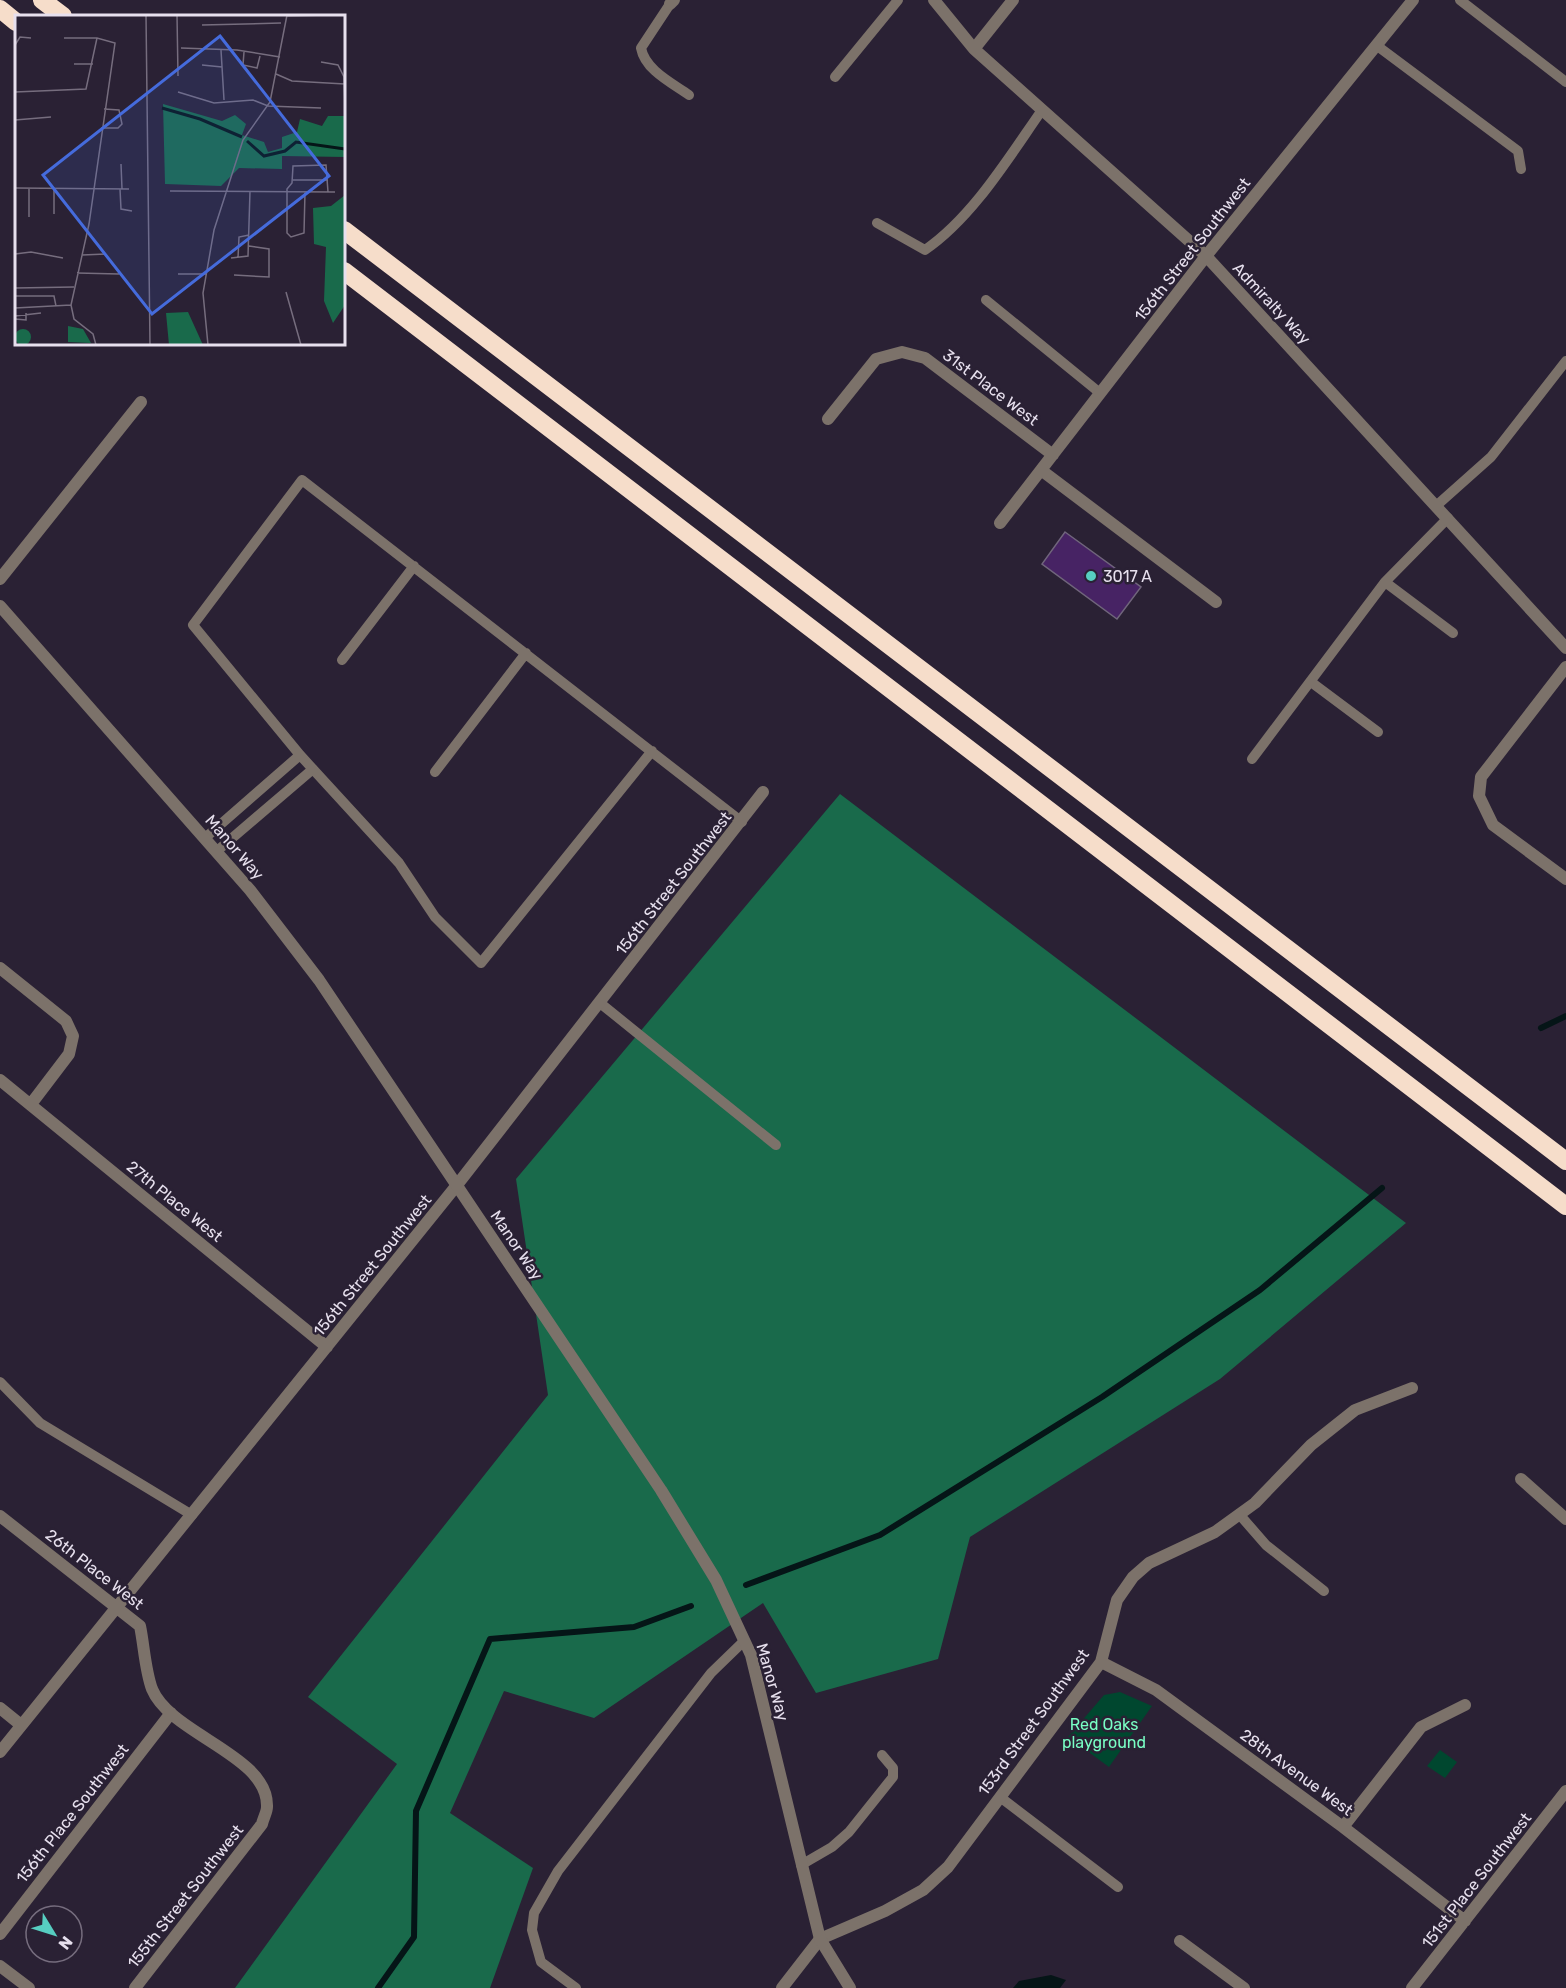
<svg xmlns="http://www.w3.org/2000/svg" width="1566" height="1988" font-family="Rubik,sans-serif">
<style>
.green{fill:#00472f}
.forest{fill:#196a4b}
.water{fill:#051517}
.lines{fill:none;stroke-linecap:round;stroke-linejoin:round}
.stream{stroke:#051517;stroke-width:6}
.building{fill:#472364;stroke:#70657c;stroke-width:1.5}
.service{stroke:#7c726a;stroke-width:10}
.minor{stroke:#7c726a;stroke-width:12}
.tertiary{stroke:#7c726a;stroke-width:12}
.motorway{stroke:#f6ddca;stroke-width:18}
.poi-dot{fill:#57cec1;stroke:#2a2134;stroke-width:2}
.labels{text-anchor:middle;stroke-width:5;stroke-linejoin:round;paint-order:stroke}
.street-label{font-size:16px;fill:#e7e0ee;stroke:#2a2134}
.poi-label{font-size:16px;fill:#e7e0ee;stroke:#2a2134;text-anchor:start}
.park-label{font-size:16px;fill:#79fec5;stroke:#2a2134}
.inset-river{fill:none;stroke:#051517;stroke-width:3}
.inset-road{fill:none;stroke:#766d7e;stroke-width:1.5}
.view{fill:#456bdc;fill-opacity:0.15;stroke:#456bdc;stroke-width:3}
.inset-edge{fill:none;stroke:#e7e0ee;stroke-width:3}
</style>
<rect width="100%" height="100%" fill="#2a2134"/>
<path class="green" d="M1120 1692 1152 1706 1109 1767 1068 1737 1104 1695Z
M1440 1750 1457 1762 1445 1778 1427 1766Z"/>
<path class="forest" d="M840 794 1406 1223 1220 1379 970 1537 938 1659 816 1693 763 1603 594 1718 504 1691 450 1813 533 1868 490 1988H235L397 1764 308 1697 548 1395 516 1179Z"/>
<path class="water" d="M1051 1975 1066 1980 1060 1988H1013L1019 1981Z"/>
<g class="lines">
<path class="stream" d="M1541 1028 1566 1016
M746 1585 880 1535 1102 1397 1260 1290 1382 1188
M378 1988 414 1937 416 1811 490 1639 634 1627 691 1606"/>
</g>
<path class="building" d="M1065 532 1141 587 1117 619 1042 564Z"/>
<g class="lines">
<path class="service" d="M1460 0 1566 82
M670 4 641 48C645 70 672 83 689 95
M1376 45 1518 151 1521 169
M835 77 898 0
M877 223 925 250C973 217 1009 157 1042 110
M986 300 1100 393
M1436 506 1491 457 1566 361
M1385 582 1453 633
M342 660 414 566
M1311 682 1378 732
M652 751 481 963 435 917 399 863 300 755 193 625 302 480 742 822
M1252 759 1385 582 1448 518
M435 772 526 653
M205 838 300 755
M217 851 313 769
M600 1003 776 1145
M0 1382 40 1423 192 1515
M1239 1514 1266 1545 1324 1591
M1000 1797 1118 1887
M801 1865 832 1847 849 1832 893 1777V1768L882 1755
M576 1988 541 1962 532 1930 534 1913 558 1871 711 1673 744 1641"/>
<path class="minor" d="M934 0 974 49 1206 256 1566 648
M670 4 674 0
M974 49 1013 0
M828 419 876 359 902 352 925 358 1053 455
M1041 470 1216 602
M1000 523 1206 256 1413 0
M0 579 141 402
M1566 667 1481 777 1479 796 1493 825 1566 879
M0 968 66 1021 73 1036 69 1054 31 1104
M0 1080 327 1347
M1521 1479 1566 1519
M0 1516 140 1626C144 1645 145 1670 152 1689 171 1735 269 1755 267 1807 267 1812 263 1819 262 1824L135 1988
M1101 1662 1156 1690 1343 1827 1465 1921
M0 1708 21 1725
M0 1752 457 1185 763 792
M1343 1827 1421 1727 1465 1705
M0 1934 171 1713
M1180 1941 1244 1988
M0 1966 29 1988
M782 1988 820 1939 885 1911 923 1890 948 1867 1101 1662 1117 1600 1133 1577 1149 1563 1215 1532 1255 1503 1311 1445 1355 1410 1412 1388
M1412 1988 1566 1791"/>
<path class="tertiary" d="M0 606 250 890 319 980 661 1490 716 1580 751 1655 820 1939 850 1988"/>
<path class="motorway" d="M42 0 63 16
M0 9 16 22
M344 230 1566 1161
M344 271 1566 1206"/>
</g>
<circle class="poi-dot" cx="1091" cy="576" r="6"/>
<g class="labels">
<g class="street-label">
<text transform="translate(1192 249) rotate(-52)" y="6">156th Street Southwest</text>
<text transform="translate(1272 303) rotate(47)" y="6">Admiralty Way</text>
<text transform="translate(991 387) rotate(37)" y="6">31st Place West</text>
<text transform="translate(235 847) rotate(49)" y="6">Manor Way</text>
<text transform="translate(673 883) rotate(-52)" y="6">156th Street Southwest</text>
<text transform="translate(175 1201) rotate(39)" y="6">27th Place West</text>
<text transform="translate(517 1245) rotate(56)" y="6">Manor Way</text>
<text transform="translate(372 1265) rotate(-51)" y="6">156th Street Southwest</text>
<text transform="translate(95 1569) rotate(38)" y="6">26th Place West</text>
<text transform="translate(773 1682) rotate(74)" y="6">Manor Way</text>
<text transform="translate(1033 1722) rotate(-54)" y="6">153rd Street Southwest</text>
<text transform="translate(1297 1772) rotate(36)" y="6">28th Avenue West</text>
<text transform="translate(72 1813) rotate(-52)" y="6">156th Place Southwest</text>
<text transform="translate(1476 1880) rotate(-52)" y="6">151st Place Southwest</text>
<text transform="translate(185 1896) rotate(-52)" y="6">155th Street Southwest</text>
</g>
<g class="poi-label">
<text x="1103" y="582">3017 A</text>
</g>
<g class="park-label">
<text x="1104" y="1730">Red Oaks<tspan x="1104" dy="18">playground</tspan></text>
</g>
</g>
<g transform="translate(15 15)">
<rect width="330" height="330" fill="#2a2134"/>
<path d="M148 89 207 106 220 100 231 109 227 120 249 127 253 137 267 133V122L282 117 285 104 307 111 313 101H330V142L267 141V154L224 153 206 171 150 169ZM330 180V290L318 308 309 286 311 232 299 229 298 193 316 191ZM173 297 188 330H154L151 298ZM53 311 68 314 76 328 53 327ZM0 322a8 8 0 1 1 16 0a8 8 0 1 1-16 0Z" fill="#196a4b"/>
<path class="inset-river" d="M147 93 185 104 227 122M232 126 249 141 270 136 281 127 330 134"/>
<path class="inset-road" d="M131 0 135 330M162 0 163 61M272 1 312 0M187 10 266 8M49 23H82L100 28 74 209 56 290 59 304 78 319 81 330M0 30 5 22 16 23M166 33 222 35 265 42M206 35 209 85M229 37 228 50 242 53 245 41M306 47 323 50 329 62 330 91M59 49H78M187 50 207 52M261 59 277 66 330 69M0 77 71 74 82 23M163 77 199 88 238 85 253 91 306 93M0 105 36 102M86 113H103L107 109 104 95 89 94M106 149 107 174M278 165H313M0 173 114 174M14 173V202M39 173V199M105 174 106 194 117 196M155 176 320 177M290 177 289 218 276 222 272 218V174L277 168 278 151 311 150 313 177M0 239 16 237 48 243M67 240 91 239M216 243 233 241 235 176M223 243 224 222 234 220M62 258 104 259M163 259H191M219 260 254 262V234L234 231M0 273 59 272M271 277 286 330M0 281H39L41 291M0 293 56 290M0 301 26 298M0 304 11 305V298M193 330 188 278 199 215 228 125 255 87 272 0"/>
<path class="view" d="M205 21 314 161 137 299 28 160Z"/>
<rect width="330" height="330" class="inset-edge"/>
</g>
<g transform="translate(54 1934) rotate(128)"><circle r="28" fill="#2a2134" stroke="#766d7e" stroke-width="1.5"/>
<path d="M0-4.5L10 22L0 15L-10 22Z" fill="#57cec1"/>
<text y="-9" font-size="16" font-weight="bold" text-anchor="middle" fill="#e7e0ee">N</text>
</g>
</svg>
